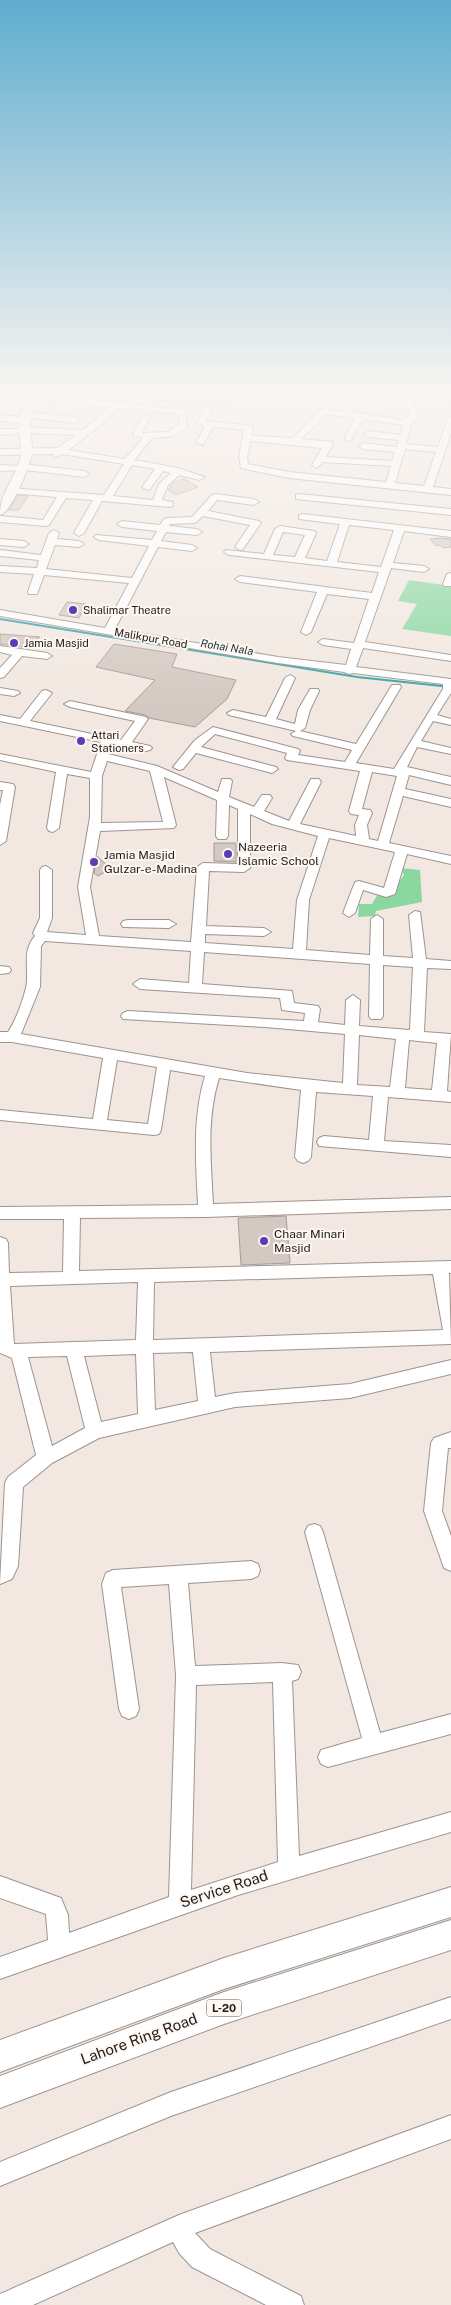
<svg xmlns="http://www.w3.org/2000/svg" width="451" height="2305" font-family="'Public Sans',sans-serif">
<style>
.green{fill:#8ad7a0}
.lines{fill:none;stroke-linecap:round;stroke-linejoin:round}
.stream{stroke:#31a2aa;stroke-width:2}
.building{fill:#d3c9c2;stroke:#a69c96}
.minor-casing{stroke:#9d948d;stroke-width:2}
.major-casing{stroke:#9d948d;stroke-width:2}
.highway-casing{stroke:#9d948d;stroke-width:2}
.minor{fill:#fff;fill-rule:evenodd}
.major{fill:#fff;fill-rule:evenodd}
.highway{fill:#fff;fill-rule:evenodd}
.poi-dot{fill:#5a3cb4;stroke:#fef6f0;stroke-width:2}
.labels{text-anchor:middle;stroke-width:4;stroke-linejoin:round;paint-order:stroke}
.far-poi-label{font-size:11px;fill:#1f1b19;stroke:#fef6f0;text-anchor:start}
.far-street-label{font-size:11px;fill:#1f1b19;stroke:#fef6f0}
.far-water-label{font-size:11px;font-style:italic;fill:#193233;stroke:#fef6f0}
.shield{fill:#fef6f0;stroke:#625d5a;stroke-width:1}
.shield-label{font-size:11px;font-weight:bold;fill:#1f1b19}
.poi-label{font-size:12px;fill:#1f1b19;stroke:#fef6f0;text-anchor:start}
.near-street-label{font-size:15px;fill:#1f1b19;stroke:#fef6f0}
</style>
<rect width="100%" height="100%" fill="#f2e8e1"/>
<path class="green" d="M409 580 451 586V636L402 629 417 604 398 601Z
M401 868 420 870 422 902 376 911 375 916 358 917 359 904H372L378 894 395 887 404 875Z"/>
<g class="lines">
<path class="stream" d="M0 619 357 677 451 687"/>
</g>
<path class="building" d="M184 479 198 487 176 495 168 490 174 482Z
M18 495 28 496 19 510H9Z
M440 538 451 539V547L443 548 440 545 436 546 430 539Z
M67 602 86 604 79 618 59 615Z
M0 634 40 637 22 647 0 644Z
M114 644 177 654 172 667 236 680 227 699 195 727 149 718 146 715 125 711 155 680 96 667Z
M214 843H236V862L214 861Z
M97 856 111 869 98 876 94 873Z
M286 1216 290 1263 241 1265 238 1218Z"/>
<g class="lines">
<defs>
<path id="minor" d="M2 387H26L39 391 35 394Z
M62 387H92L161 394 226 395 232 387H241L231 400 228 401 161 400 66 390Z
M278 387H287L273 403H267V399Z
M361 387H369L351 412 403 420 411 415 401 395 406 389H412L413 391 409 395 420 416 412 422 406 444 438 447 447 420 451 417V433L433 487 451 489V495L289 478 241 468 239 456 244 430 213 427 203 445 196 443 205 426 197 423 205 406 212 408 206 421 252 426V436L293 438 321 409 343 411ZM326 414 355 418 344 438 348 441 351 440 363 419 403 425 400 435 368 431 364 434 368 437 399 440 397 447 363 443 359 446 363 449 395 452 392 461 326 457 333 444 332 442 301 439ZM251 441 322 448 312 465 317 468 323 462 391 466 386 482 289 472 248 464 247 456ZM405 449 436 452 424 486 395 483Z
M32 393 185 410 187 427 173 436 152 438 134 460 178 468 205 477 200 480 179 475 168 485 162 500 173 502V506L170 507 102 501 84 533 79 536 74 533 93 500 66 498 49 525 46 526 0 522V516L43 520 57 497 11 493 6 490 8 488 104 495 124 464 62 454 56 457 52 454 0 455V449L58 448 76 435 28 433 0 435V429H20L24 427 83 430 109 407 29 398 28 396ZM117 408 178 414 180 424 168 432 142 433 150 416 143 414 133 435 143 438 125 459 68 450 101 425ZM132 465 155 469 142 487 147 490 150 489 163 471 171 473 159 484 153 500 113 496Z
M26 412 75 417 79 420 75 423 23 417 22 415Z
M0 415 25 417 29 420 25 423 0 421Z
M22 464 84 471 89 474 84 477 26 470 0 471V465L18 466Z
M215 494 254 499 259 502 254 505 217 500 208 511 259 521 261 523 243 549 240 550 235 547 250 525 203 516 195 523 170 524 169 526 197 529 202 532 197 535 166 532 161 541 192 545 197 548 192 551 158 547 115 629 278 657 346 665 351 649 323 645 318 642 323 639 354 643 369 599 327 594 311 632 306 635 301 632 317 592 240 582 235 579 240 576 372 593 379 572 229 555 224 552 226 550 264 554 275 529 280 526 314 531 316 533 305 558 327 561 340 524 299 519V515L302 514 451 531V537L404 531 393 563 424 566 429 569 424 572 391 568 365 642 451 655V661L363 648 356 667 451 679V693L437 715 451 719V725L433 721 421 741 451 748V754L417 747 407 767 451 777V785L409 775 405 789 451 799V807L403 796 389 843 451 856V864L407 854 395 894 386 897 363 890 355 913 349 917 343 913 355 882 359 881 384 888 395 852 329 838 309 900 306 950 370 955 371 919 377 915 383 919V956L413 958 409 915 415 911 420 912 426 959 451 961V969L427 968 424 1032 451 1034 447 1091 451 1092V1102L388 1097 384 1141 451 1145V1157L319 1146 317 1142 319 1138 324 1136 369 1140 373 1096 316 1092 311 1157 308 1161 303 1163 298 1161 295 1157 301 1090 219 1078C206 1120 211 1162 213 1204L451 1197V1209L206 1217 80 1218 79 1271 451 1261V1273H449L451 1344 210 1352 215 1397 235 1393 350 1384 451 1360V1374L350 1398 235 1407 99 1438 52 1463 23 1487 18 1566 12 1579 0 1584 5 1483 8 1477 36 1455 12 1358 0 1353V1237L6 1239 8 1243 9 1273 63 1272 64 1219H0V1207L198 1205C196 1161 192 1119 205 1076L170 1070 161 1130 159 1134 154 1135 0 1120V1110L93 1119 103 1058 12 1042H0V1032H8C16 1020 22 1003 26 988 30 969 21 952 35 936L33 933 40 918V870L42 867 46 866 52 870V918L47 932 86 935 78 887 90 817V778L67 774 59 828 53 832 49 831 47 828 56 772 0 760V754L91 772 101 742 0 721V715L20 719 42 691 46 690 52 693 30 721 121 740 135 721 70 707 64 704 70 701 146 717 148 719 132 742 150 746 152 748 150 750 146 751 111 744 108 754 157 766 218 792 222 779H230L232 781 229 797 254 807 262 795H270L272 798 264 811 289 821 311 779H319L321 782 300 824 356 836 355 825 359 815 351 814 349 811 360 771 287 760 285 758 287 753 215 734 201 747 276 767 278 769 272 773 196 753 183 769 179 770 173 767 195 740 213 727 298 749 300 751 298 755 345 762 352 750 293 736 291 734 296 731 229 715 227 713 233 710 266 717 285 678 290 675 295 678 276 719 295 724 298 710 309 691 310 689H318L319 691 310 710 305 728 300 731 356 744 392 685H400L401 687 356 763 394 769 443 689V684L353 673 349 674 344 672 278 663 0 616V610L105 628 129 583 44 575 37 594H29L28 592 34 574 0 572V566L37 568 39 560 0 556V550L41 555 49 533 54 530 59 533 57 539 79 541 84 544 79 547 55 545 46 569 132 578 149 546 99 540 94 537 96 535 152 540 157 531 122 527 117 524 122 521 160 525 164 519 167 518 192 517 212 495ZM349 525 394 530 381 567 337 562ZM283 532 305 535 295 557 273 555ZM107 761 150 771 163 822 101 823 102 776ZM372 772 397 776 378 841 369 839 367 825 372 813 370 810 362 809ZM164 777 217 800 216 836 218 839H226L228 836 229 805 238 809V864L203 863 197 867 191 942 99 936 90 887 100 831 174 828 176 825ZM250 814 272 824 318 836 297 900 293 949 205 943V934L264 936 271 932 264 928 206 926 209 871 244 872 250 868ZM45 941 191 951 189 983 140 979 133 984 140 989 280 998 282 1010 305 1013 304 1021 128 1011 123 1013 121 1016 123 1019 265 1027 345 1034 343 1083 247 1073 21 1034 40 987 41 946ZM204 952 370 964 369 1016 371 1019H381L383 1016V965L413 967 410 1030 359 1026 360 1000 353 995 346 1000 345 1025 318 1022 320 1009 318 1006 294 1003 292 991 202 984ZM359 1035 396 1039 390 1087 357 1085ZM409 1040 437 1043 432 1090 405 1088ZM117 1060 157 1067 148 1124 107 1120ZM433 1274 443 1330 153 1340 154 1282ZM138 1282 136 1340 14 1344 10 1286ZM193 1352 198 1401 155 1410 153 1353ZM136 1354 138 1414 101 1422 84 1356ZM67 1356 85 1428 52 1446 28 1357Z
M299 494 451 509V515L296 499V495Z
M0 539 24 541 29 544 24 547 0 545Z
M451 573V586H444L443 584 447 574Z
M0 646 47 653 52 656 47 659 22 656 4 677 0 678V668L12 655 0 652Z
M0 688 18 691 20 693 14 696 0 694Z
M0 782 13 784 15 787 6 841 0 845V805L3 790H0Z
M128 920H169L176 924 169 928 123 927 121 924 123 921Z
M0 966 9 967 11 970 9 973 0 974Z
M451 1432V1448H448L442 1511 451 1536V1571L444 1568 424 1511 431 1443 434 1438Z
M314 1524 320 1526 323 1532 380 1733 451 1714V1734L328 1767 321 1764 318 1757 321 1750 362 1738 305 1532 308 1526Z
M251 1561 258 1564 260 1570 258 1576 251 1579 188 1583 195 1666 282 1663 298 1665 301 1672 298 1679 292 1681 299 1856 451 1812V1832L238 1895 0 1979V1957L48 1940 46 1914 0 1898V1876L61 1898 68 1915 69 1933 169 1897 176 1676 169 1584 121 1587 139 1709 136 1716 129 1719 122 1716 119 1709 102 1584 106 1573 113 1570ZM273 1682 278 1862 191 1890 196 1685Z
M451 1997V2019L171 2116 0 2186V2162L171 2092Z
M451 2115V2139L195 2233 210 2249 301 2296 304 2305H266L192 2267 179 2253 173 2242 33 2305H0V2294L179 2215Z"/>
<path id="major" d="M32 387H42C36 401 29 416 30 432 30 439 34 447 32 455 29 467 12 512 0 515 0 489 19 476 21 452 22 446 19 439 19 432 18 417 26 401 32 387Z
M377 387H403L451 395V401L382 390Z"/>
<path id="highway" d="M451 1887V1917L224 1989 0 2072V2040L224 1958Z
M451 1920V1950L224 2024 0 2108V2076L224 1992Z"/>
</defs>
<use href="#minor" class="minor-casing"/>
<use href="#major" class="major-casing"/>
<use href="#highway" class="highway-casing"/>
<use href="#minor" class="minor"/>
<use href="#major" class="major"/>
<use href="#highway" class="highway"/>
</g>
<linearGradient id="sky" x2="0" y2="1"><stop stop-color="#5fadcf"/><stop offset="0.55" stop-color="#f9f5f2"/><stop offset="1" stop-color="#f9f5f2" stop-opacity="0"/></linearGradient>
<rect width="451" height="710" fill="url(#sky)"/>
<g class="poi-dot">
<circle cx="73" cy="610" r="5"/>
<circle cx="14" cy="643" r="5"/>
<circle cx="81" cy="741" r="5"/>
<circle cx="228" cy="854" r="5"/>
<circle cx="94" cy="862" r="5"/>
<circle cx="264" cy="1241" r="5"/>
</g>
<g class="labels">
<g class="far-poi-label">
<text x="83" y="614">Shalimar Theatre</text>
<text x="24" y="647">Jamia Masjid</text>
<text x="91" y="739">Attari<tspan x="91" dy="13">Stationers</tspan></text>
</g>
<g class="far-street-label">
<text transform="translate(151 638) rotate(10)" y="4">Malikpur Road</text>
</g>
<g class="far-water-label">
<text transform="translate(227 647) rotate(9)" y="4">Rohai Nala</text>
</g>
<rect class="shield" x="206.5" y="1999.5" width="35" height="17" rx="4"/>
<g class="shield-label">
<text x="224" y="2012">L-20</text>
</g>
<g class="poi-label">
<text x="238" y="851">Nazeeria<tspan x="238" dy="14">Islamic School</tspan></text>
<text x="104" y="859">Jamia Masjid<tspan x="104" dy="14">Gulzar-e-Madina</tspan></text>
<text x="274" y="1238">Chaar Minari<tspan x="274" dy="14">Masjid</tspan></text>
</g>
<g class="near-street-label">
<text transform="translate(224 1889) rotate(-18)" y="5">Service Road</text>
<text transform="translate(139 2039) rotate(-20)" y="5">Lahore Ring Road</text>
</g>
</g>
</svg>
